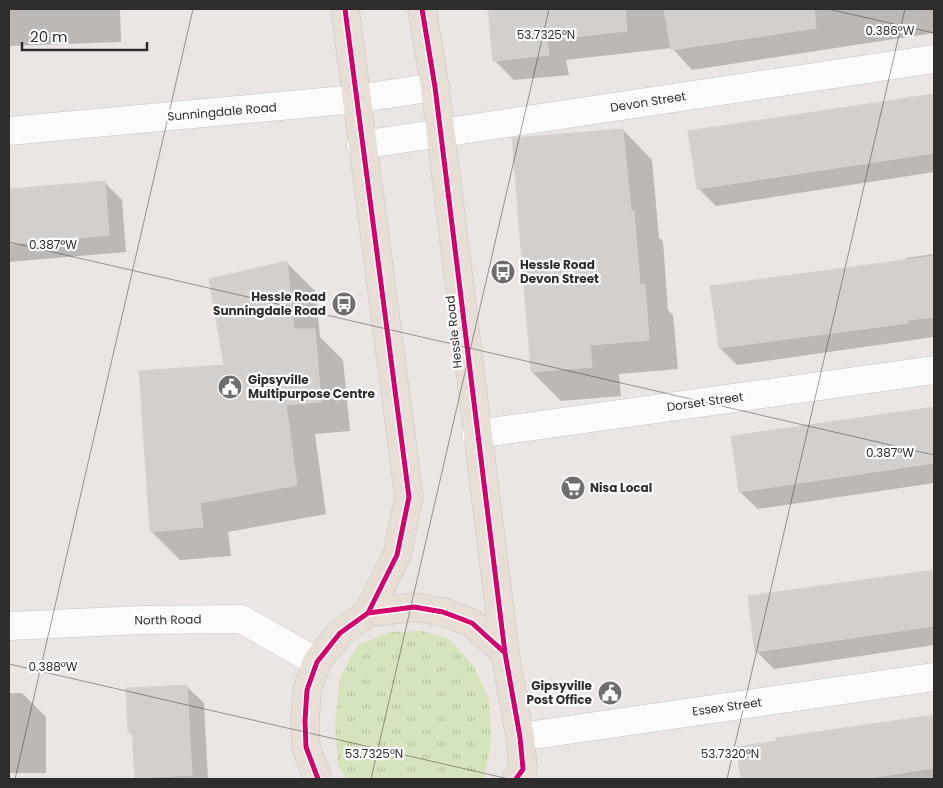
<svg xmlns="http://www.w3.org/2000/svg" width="943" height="788" font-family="Poppins,sans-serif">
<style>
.grass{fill:url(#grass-tufts)}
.shadow{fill:#0003}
.building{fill:#d2cfcd;stroke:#d6d2d0}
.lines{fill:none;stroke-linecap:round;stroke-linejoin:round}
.minor-casing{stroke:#c5c4c4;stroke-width:29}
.tertiary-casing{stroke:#c5c4c4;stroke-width:29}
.primary-casing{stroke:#c6c4c3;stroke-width:29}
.minor{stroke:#fcfbfb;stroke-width:28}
.tertiary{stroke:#fcfbfb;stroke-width:28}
.primary{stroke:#e7dfd6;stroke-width:28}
.cycleway-casing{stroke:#fff;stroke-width:8}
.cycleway{stroke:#d6006c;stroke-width:5}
.ticks{fill:none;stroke:#2d2d2d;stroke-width:1;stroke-opacity:0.45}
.labels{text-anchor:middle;stroke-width:4.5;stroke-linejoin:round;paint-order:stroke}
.street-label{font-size:12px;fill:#2d2d2d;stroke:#fff}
.poi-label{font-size:12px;font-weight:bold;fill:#2d2d2d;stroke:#fff;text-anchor:start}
.ticks-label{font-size:12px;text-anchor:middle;fill:#2d2d2d;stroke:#fff;stroke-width:4.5;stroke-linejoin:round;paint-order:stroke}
</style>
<defs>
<pattern id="grass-tufts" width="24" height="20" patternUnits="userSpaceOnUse" patternTransform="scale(1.25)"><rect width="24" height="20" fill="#d6e4be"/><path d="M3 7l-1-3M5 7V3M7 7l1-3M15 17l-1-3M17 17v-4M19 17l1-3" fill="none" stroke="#b8c4a4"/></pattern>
</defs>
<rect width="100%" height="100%" fill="#ebe6e4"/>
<path class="grass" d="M422 631 449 639 473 665 489 699 491 745 483 779H346L338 765 335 723 340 676 357 646 389 632Z"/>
<path class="shadow" d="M9 9H120L121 42 9 46Z
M489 9H934V33L692 70 672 48 566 60 569 75 514 80 494 60Z
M934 94V172L716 206 698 188 690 132Z
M623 130 652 160 659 238 663 241 668 310 673 315 678 369 619 374 621 396 561 401 532 372Z
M104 182 122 200 126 252 9 262V191Z
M934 254V337L737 365 720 348 907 261 906 258Z
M286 262 316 292 320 337 343 360 350 431 315 434 326 514 228 532 231 556 180 560 151 531 226 366Z
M934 408V483L758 509 740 492 733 437Z
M934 571V645L774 669 756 651 749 597Z
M186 686 204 703 208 779H138L136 777 133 736 129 731Z
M9 693H22L46 717V773H9Z
M934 716V779H743L738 748 778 742 777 739Z"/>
<path class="building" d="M488 9H625L627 31 547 40 549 55 493 61Z
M664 9H814L816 28 671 50Z
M934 94V153L697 189 688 131Z
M623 129 631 211H634L640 285 645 284 649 340 590 345 592 367 531 372 512 138Z
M105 181 109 235 9 244V189Z
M934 256V317L908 320V323L719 348 710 286Z
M287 261 294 329H315L321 402 286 405 297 485 200 503 203 527 150 532 139 371 224 365 209 279Z
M934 407V463L739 492 731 436Z
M934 570V626L755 652 748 596Z
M187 685 192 775 135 778 132 732H128L126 688Z
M934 715V768L863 779H741L736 747 776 741V738Z"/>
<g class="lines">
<defs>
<path id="minor" d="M9 131 356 99 435 87
M361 145 934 59
M476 434 934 370
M520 737 934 677"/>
<path id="tertiary" d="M9 626 142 620 241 619 317 662"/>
<path id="primary" d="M345 9 409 497 397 555 368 613
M422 9 435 87 505 653
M318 779 306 747 305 721 307 690 317 662 340 633 368 613 414 607 443 612 472 623 505 653 520 737 523 769 516 779"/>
</defs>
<use href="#minor" class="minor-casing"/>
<use href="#tertiary" class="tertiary-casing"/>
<use href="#primary" class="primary-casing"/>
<use href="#minor" class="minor"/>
<use href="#tertiary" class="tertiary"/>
<use href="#primary" class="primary"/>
<defs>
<path id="cycleway" d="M345 9 409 497 397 555 368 613
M422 9 435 87 505 653
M318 779 306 747 305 721 307 690 317 662 340 633 368 613 414 607 443 612 472 623 505 653 520 737 523 769 516 779"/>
</defs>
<use href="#cycleway" class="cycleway-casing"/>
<use href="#cycleway" class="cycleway"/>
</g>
<path class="ticks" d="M828 9 934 33M9 242 934 455M9 664 509 779M15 779 193 9M371 779 549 9M727 779 905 9"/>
<defs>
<symbol id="bus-disc" viewBox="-11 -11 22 22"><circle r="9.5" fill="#706e6d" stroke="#fff"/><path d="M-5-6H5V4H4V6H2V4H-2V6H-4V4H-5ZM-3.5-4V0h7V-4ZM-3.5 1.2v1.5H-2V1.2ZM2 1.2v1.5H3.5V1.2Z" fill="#fff"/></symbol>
<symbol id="civic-disc" viewBox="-11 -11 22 22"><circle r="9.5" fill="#706e6d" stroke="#fff"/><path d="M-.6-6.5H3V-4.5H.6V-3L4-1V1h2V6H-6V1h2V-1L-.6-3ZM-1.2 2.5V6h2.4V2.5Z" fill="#fff"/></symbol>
<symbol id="supermarket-disc" viewBox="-11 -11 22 22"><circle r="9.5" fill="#706e6d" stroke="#fff"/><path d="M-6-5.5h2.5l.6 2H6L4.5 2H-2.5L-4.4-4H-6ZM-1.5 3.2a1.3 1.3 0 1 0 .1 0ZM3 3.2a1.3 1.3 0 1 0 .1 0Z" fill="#fff"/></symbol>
</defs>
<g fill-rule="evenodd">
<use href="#bus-disc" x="489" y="258" width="28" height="28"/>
<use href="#bus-disc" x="330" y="290" width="28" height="28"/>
<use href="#civic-disc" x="216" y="373" width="28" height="28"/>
<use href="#supermarket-disc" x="559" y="474" width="28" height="28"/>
<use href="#civic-disc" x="596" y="679" width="28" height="28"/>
</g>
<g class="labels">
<g class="street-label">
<text transform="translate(648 102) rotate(-9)" y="4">Devon Street</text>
<text transform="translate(222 112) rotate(-5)" y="4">Sunningdale Road</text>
<text transform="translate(454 332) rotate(-96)" y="4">Hessle Road</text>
<text transform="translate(705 402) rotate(-8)" y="4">Dorset Street</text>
<text transform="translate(168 620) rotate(-1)" y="4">North Road</text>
<text transform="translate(727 707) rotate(-8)" y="4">Essex Street</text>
</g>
<g class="poi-label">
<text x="520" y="269">Hessle Road<tspan x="520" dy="14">Devon Street</tspan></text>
<text x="326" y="301" text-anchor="end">Hessle Road<tspan x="326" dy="14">Sunningdale Road</tspan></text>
<text x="248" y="384">Gipsyville<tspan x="248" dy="14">Multipurpose Centre</tspan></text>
<text x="590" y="492">Nisa Local</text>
<text x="592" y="690" text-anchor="end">Gipsyville<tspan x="592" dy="14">Post Office</tspan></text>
</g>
</g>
<g class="ticks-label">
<text x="890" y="35">0.386°W</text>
<text x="546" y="39">53.7325°N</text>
<text x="53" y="249">0.387°W</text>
<text x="890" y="457">0.387°W</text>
<text x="53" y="671">0.388°W</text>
<text x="374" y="758">53.7325°N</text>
<text x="730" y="758">53.7320°N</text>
</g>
<rect width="943" height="788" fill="none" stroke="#2d2d2d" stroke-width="20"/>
<path d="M22 42v8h125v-8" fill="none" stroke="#2d2d2d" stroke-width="2.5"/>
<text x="30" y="42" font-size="15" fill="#2d2d2d" stroke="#ffffff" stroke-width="4" paint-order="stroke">20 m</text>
</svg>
